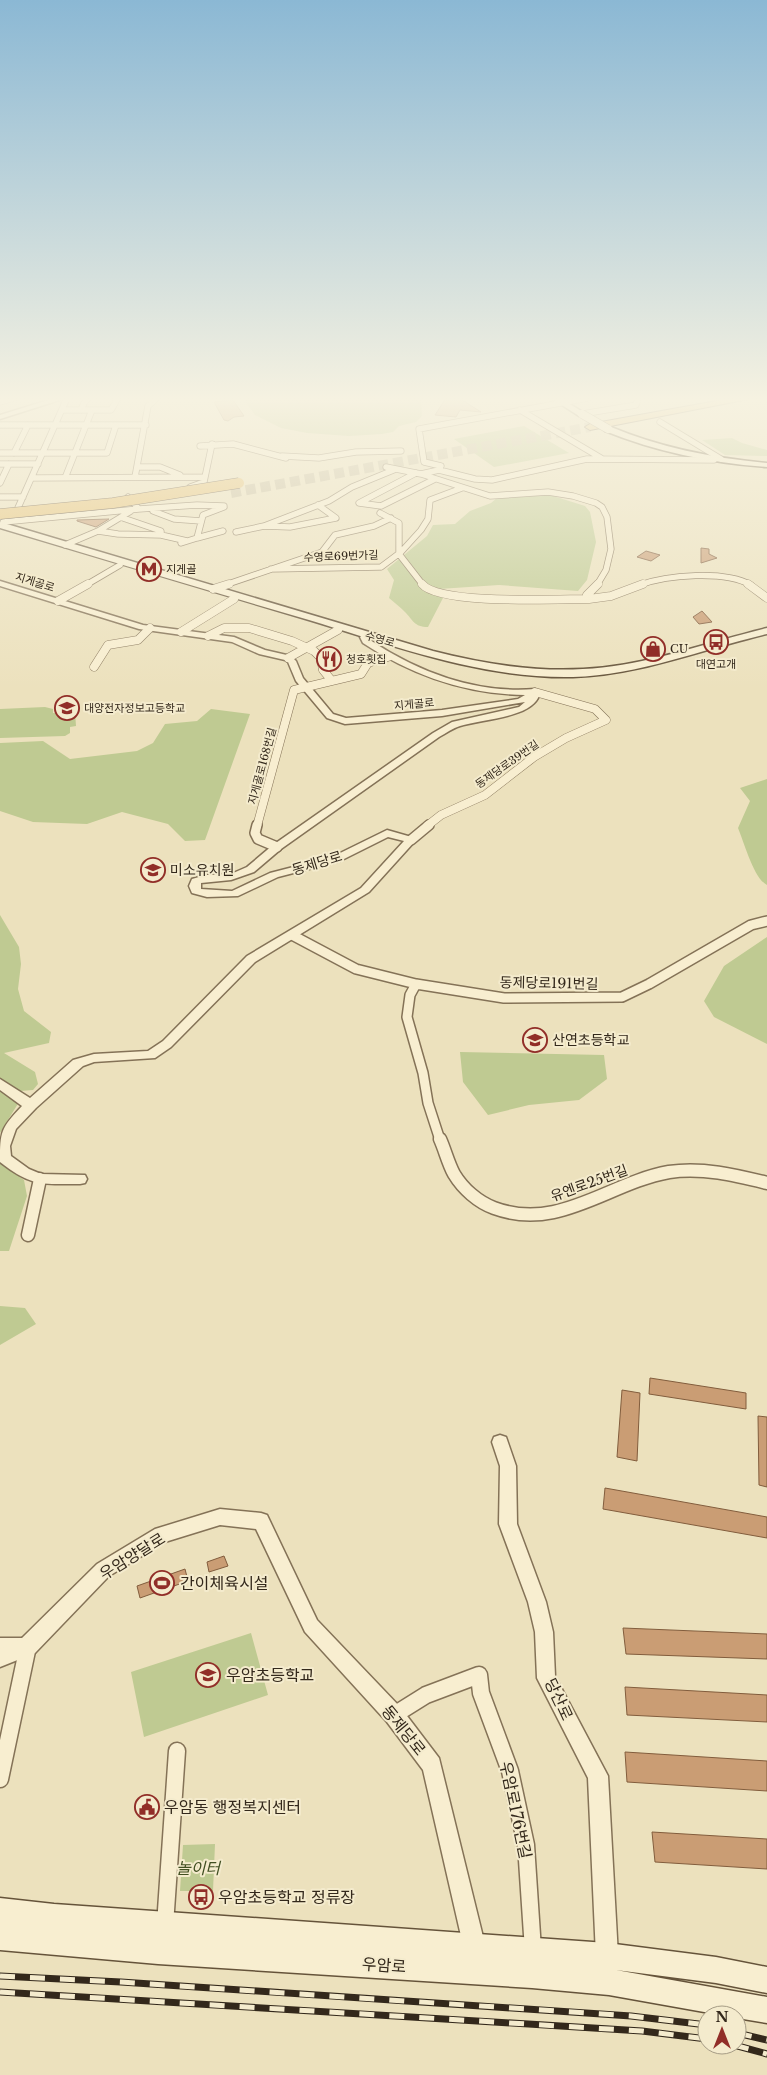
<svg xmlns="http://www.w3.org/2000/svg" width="767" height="2075" font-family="'Libre Baskerville','Noto Sans KR',serif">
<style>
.green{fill:#bfca92}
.building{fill:#ca9d74;stroke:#825d3d}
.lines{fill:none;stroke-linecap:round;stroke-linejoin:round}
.trunk-tunnel{stroke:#c7bc9d;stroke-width:10;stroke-dasharray:10 5;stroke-linecap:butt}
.minor-far4-casing{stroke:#847257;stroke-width:7}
.minor-far3-casing{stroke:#847257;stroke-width:9}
.minor-far2-casing{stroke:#847257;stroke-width:12}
.minor-far1-casing{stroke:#847257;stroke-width:15}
.minor-casing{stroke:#847257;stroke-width:19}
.tertiary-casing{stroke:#847257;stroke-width:3}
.secondary-casing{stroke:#65533a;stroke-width:3}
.trunk-casing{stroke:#513f2c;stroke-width:2}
.minor-far4{stroke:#f8eed0;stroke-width:5.5}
.minor-far3{stroke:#f8eed0;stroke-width:8}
.minor-far2{stroke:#f8eed0;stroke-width:9}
.minor-far1{stroke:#f8eed0;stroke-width:12}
.minor{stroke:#f8eed0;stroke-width:16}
.tertiary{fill:#f8eed0;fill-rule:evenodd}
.secondary{fill:#f8eed0;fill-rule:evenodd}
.trunk{fill:#e6c071;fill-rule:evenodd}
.rail-casing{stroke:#33281b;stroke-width:7}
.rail{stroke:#f4ebcd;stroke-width:5;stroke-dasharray:15;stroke-linecap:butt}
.secondary-bridge-casing{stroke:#65533a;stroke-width:9;stroke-linecap:butt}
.trunk-bridge-casing{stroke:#513f2c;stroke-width:11;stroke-linecap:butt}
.secondary-bridge{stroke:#f8eed0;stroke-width:8}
.trunk-bridge{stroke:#e6c071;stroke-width:10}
.labels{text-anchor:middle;stroke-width:4;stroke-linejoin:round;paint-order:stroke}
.far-street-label{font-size:11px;fill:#33281b;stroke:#f4ebcd}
.far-poi-label{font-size:11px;fill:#33281b;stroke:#f4ebcd;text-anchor:start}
.street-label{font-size:14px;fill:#33281b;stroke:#f4ebcd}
.poi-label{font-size:14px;fill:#33281b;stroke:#f4ebcd;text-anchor:start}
.near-street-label{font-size:16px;fill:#33281b;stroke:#f4ebcd}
.near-poi-label{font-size:16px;fill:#33281b;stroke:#f4ebcd;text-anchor:start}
.near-park-label{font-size:16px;font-style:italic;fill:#414f22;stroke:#f4ebcd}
</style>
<rect width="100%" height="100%" fill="#ece1bd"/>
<path class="green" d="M243 398H421L422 416 416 422 399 426 393 432 382 434 349 436 307 433 281 428 255 415Z
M524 426 569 453 494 467 454 439Z
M732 438 742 443 767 450V456L725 455 702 440Z
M525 495H550L585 506 590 512 596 542 587 580 578 591 499 585 439 589 437 594 443 598 428 627C414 627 413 620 405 612 400 607 394 602 389 598L394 580 387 569 427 536 433 525 455 524 470 511 491 503 497 498Z
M45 707 53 709V713L75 712 76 726 70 727V733L65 736 0 738V709Z
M211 709 250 714 205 840 185 841 168 824 122 812 87 824 33 822 0 811V743L43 741 70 759 137 751 153 743 165 724 197 721Z
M767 779V885C754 879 744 842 738 828L750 801 740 788Z
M0 915 19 947 21 964 18 989 24 1011 51 1032 49 1043 4 1053 35 1072 38 1084 33 1090 20 1091 0 1079Z
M767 937V1044L714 1017 704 1001 724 966Z
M460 1052 604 1055 607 1079 579 1100 529 1105 488 1115 463 1082Z
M0 1090 19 1102 0 1133Z
M0 1162 24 1180 27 1196 9 1251H0Z
M0 1306 25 1308 36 1324 0 1345Z
M251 1633 268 1695 144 1737 131 1672Z
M215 1844 213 1891H180L183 1845Z"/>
<path class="building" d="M446 398H459L481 412 460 410 456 417 435 415Z
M233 400 244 416 234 417 228 421 224 420 214 402Z
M109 519 96 527 77 521V520Z
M701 548 709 549V554L717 558 701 563Z
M646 551 660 555 651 561 637 557Z
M702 611 712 622 699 624 693 617Z
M650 1378 746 1393V1409L649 1394Z
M622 1390 640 1393 637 1461 617 1457Z
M758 1416 767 1417V1487L759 1485Z
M605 1488 767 1517V1538L603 1509Z
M224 1556 228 1566 209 1572 207 1562Z
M185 1569 188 1581 140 1598 137 1586Z
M623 1628 767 1634V1659L626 1654Z
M625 1687 767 1695V1722L627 1715Z
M625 1752 767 1761V1791L627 1782Z
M652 1832 767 1839V1869L655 1862Z"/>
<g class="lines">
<path class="trunk-tunnel" d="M231 493 590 427"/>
<defs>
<path id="minor-far4" d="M0 402 14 398
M62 410H111L118 398
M81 410 85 401 89 398
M520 410 601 458
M582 414 636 405 638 398
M660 422 721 459
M0 425H146
M200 446 233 444 286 458
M0 453H107L116 425
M14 453 28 425
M282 456 319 458 356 452 401 451
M0 464H38
M441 466 424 462 419 429 588 398
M137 467H160L180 475
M386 467 421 474 490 496 548 492 573 496 596 503 602 507 607 517 611 549 606 570 597 585
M416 473 359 503 381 506 435 479
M421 474 439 470 475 479 492 480 587 459 714 460
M135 477 148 406 157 398
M32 478 205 477
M65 478 92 410
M0 483 9 464
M190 487 204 482 212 444
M0 497H23
M139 509 197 505 224 506
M27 510H17L67 398
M153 511 174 519 201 521
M380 513 399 523V554L423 585
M123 518 161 531V534
M3 522 139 509 128 497
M264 526 290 527 336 518 318 505
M98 531 118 534 161 535 187 541
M236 532 264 526 329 501 352 487 396 469
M197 538 223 531
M181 543 197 538 203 515 224 507
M65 545 98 531 131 511
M271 569 381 567 401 552 421 530 428 519 430 500 462 488
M86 585 120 565
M225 585 322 552 335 535 374 526 391 518
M640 585C667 575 724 570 751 585"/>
<path id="minor-far3" d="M422 584C439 605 558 599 589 599
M598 584 587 595 589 599 611 596 643 584
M748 584 767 598
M213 589 229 584
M58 601 88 584
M181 632 234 599
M208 636 224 628H249L292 641 314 651 321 658 323 670 332 681
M288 658 338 630
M94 667 108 645 138 640 150 628
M257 826 294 690 361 674 368 663 388 657
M427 826 441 815 485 795 534 757 566 738 606 720 595 709 535 692"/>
<path id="minor-far2" d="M257 825 255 833 258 839 277 847
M411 840 429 825
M292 935 356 969 416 984 504 998 622 997 649 984 751 925 767 921
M416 984 410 995 407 1017 423 1073 428 1103 440 1140"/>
<path id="minor-far1" d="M440 1139C445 1150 448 1163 454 1174 463 1189 478 1202 494 1208 559 1232 608 1183 669 1172 702 1167 735 1175 767 1183
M28 1235 40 1179"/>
<path id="minor" d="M0 1646H28L0 1779
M394 1715 426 1695 479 1675 481 1693 510 1771 526 1845 533 1950
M165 1925 177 1751"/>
<path id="tertiary" d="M55 398H66L0 419V415Z
M0 581 143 625 234 637 265 650 291 656 296 661 303 678 333 714 346 718 442 710 518 699 525 695C465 694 413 676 363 643L360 637 366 632 370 635V640C418 672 476 694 535 689L540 692C536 718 482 719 460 726 453 728 446 733 439 737L281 849 254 872 231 880 201 883V889L232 891 270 873 332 857 387 830 415 838 416 840 369 892 255 962 171 1047 155 1058 94 1062 83 1066 36 1108 16 1129 10 1146 11 1156 29 1169 41 1174 85 1175 87 1179 85 1183 80 1184C41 1184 32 1187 0 1162 0 1131 1 1128 22 1106L0 1090V1079L30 1098 73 1060 94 1054 148 1051 163 1041 247 956 361 888 404 841 388 837 340 861 278 877 238 896 207 897 192 893 189 886 192 879 206 875 231 874 247 867 273 845 433 733 452 722 519 707 525 702 442 716 345 724 327 718 296 681 288 662 285 660 259 654 232 642 139 629 0 586Z
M500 1435 506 1437 516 1466 517 1524 546 1602 553 1632 555 1676 608 1776 618 1956 615 1964 607 1967 599 1964 596 1956 588 1778 537 1678 535 1632 528 1602 499 1524 500 1466 492 1442 494 1437Z
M220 1509 261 1513 267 1515 317 1620 401 1708 439 1758 486 1949 483 1957 475 1960 467 1957 464 1949 423 1770 387 1722 305 1632 256 1529 220 1525 165 1542 109 1576 35 1653 0 1667V1649L21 1639 97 1564 155 1529Z"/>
<path id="secondary" d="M551 398H560L586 414 579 416Z
M605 427H611C661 448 713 458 767 463V467C711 463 657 452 605 431Z
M0 522 433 651C503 669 571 677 642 661 684 652 725 638 767 628V634C703 649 640 675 573 677 482 679 395 646 309 620 206 590 103 559 0 528Z
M0 1898 54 1904 607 1943 716 1957 767 1967V1993L716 1983 616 1970 767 1997V2023L737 2018V2015H721L609 1995 532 1988 158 1964 0 1950V1924L19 1926 0 1924Z"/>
<path id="trunk" d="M733 398H754L590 430 585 427 590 424Z"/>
</defs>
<use href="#minor-far4" class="minor-far4-casing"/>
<use href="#minor-far3" class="minor-far3-casing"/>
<use href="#minor-far2" class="minor-far2-casing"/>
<use href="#minor-far1" class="minor-far1-casing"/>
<use href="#minor" class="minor-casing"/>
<use href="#tertiary" class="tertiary-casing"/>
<use href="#secondary" class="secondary-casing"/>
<use href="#trunk" class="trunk-casing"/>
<use href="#minor-far4" class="minor-far4"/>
<use href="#minor-far3" class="minor-far3"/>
<use href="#minor-far2" class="minor-far2"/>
<use href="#minor-far1" class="minor-far1"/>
<use href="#minor" class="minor"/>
<use href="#tertiary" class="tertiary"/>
<use href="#secondary" class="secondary"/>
<use href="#trunk" class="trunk"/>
<defs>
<path id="rail" d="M0 1976 121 1982 631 2016 707 2025
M0 1992 642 2031 707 2039
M737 2033 767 2040
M734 2045 767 2054"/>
</defs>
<use href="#rail" class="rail-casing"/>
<use href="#rail" class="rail"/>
<defs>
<path id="secondary-bridge" d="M582 414 608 429"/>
<path id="trunk-bridge" d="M0 514 113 503 239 483"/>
</defs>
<use href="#secondary-bridge" class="secondary-bridge-casing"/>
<use href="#trunk-bridge" class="trunk-bridge-casing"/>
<use href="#secondary-bridge" class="secondary-bridge"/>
<use href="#trunk-bridge" class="trunk-bridge"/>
</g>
<linearGradient id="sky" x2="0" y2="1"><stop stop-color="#8bb8d4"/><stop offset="0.58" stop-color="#f6f2e1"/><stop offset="1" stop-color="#f6f2e1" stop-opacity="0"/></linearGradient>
<rect width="767" height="689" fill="url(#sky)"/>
<defs>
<symbol id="metro-ring" viewBox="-11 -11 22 22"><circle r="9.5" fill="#f4ebcd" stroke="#912e28" stroke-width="1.5"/><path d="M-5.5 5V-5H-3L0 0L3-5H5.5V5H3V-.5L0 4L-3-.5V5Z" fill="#912e28"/></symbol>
<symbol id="bus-ring" viewBox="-11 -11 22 22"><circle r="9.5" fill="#f4ebcd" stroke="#912e28" stroke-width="1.5"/><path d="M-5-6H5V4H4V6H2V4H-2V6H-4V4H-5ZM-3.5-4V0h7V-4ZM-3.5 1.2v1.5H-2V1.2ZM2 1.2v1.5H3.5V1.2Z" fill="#912e28"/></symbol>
<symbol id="shop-ring" viewBox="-11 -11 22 22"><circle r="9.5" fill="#f4ebcd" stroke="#912e28" stroke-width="1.5"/><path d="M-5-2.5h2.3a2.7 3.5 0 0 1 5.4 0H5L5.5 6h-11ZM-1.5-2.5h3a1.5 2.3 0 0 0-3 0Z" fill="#912e28"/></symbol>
<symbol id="restaurant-ring" viewBox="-11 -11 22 22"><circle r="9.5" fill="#f4ebcd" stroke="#912e28" stroke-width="1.5"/><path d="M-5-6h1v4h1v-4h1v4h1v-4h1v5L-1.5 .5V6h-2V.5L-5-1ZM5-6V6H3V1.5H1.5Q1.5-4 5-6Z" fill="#912e28"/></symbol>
<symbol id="school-ring" viewBox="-11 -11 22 22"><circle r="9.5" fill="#f4ebcd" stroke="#912e28" stroke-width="1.5"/><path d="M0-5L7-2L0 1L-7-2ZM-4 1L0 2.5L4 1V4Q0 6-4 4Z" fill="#912e28"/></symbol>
<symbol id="stadium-ring" viewBox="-11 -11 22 22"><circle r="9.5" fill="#f4ebcd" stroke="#912e28" stroke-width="1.5"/><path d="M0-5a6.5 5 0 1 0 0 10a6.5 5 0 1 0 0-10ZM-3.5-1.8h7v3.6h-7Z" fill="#912e28"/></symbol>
<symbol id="civic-ring" viewBox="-11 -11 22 22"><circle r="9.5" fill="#f4ebcd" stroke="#912e28" stroke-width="1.5"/><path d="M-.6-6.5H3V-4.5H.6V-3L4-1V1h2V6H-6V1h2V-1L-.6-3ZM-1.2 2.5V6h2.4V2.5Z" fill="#912e28"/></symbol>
</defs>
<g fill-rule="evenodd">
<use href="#metro-ring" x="135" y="555" width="28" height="28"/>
<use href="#bus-ring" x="702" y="628" width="28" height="28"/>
<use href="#shop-ring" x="639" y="635" width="28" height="28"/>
<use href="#restaurant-ring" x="315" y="645" width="28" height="28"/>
<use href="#school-ring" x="53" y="694" width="28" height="28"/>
<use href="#school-ring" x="139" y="856" width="28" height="28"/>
<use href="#school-ring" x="521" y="1026" width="28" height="28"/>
<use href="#stadium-ring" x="148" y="1569" width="28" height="28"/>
<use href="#school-ring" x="194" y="1661" width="28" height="28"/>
<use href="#civic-ring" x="133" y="1793" width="28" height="28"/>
<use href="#bus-ring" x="187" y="1883" width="28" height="28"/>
</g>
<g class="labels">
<g class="far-street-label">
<text transform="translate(341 556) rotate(-2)" y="4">수영로69번가길</text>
<text transform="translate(35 582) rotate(17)" y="4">지게골로</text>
<text transform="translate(380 639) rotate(16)" y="4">수영로</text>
<text transform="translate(414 704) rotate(-5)" y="4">지게골로</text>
<text transform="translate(507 764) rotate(-35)" y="4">동제당로39번길</text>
<text transform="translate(262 766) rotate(-75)" y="4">지게골로168번길</text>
</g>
<g class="far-poi-label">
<text x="166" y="573">지게골</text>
<text x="670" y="653">CU</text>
<text x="346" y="663">청호횟집</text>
<text x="716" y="668" text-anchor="middle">대연고개</text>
<text x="84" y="712">대양전자정보고등학교</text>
</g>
<g class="street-label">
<text transform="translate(317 863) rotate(-17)" y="5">동제당로</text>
<text transform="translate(549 983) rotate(1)" y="5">동제당로191번길</text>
<text transform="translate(589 1183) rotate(-20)" y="5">유엔로25번길</text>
</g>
<g class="poi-label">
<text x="170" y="875">미소유치원</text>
<text x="552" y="1045">산연초등학교</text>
</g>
<g class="near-street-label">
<text transform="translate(132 1556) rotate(-32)" y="6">우암양달로</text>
<text transform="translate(559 1699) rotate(65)" y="6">당산로</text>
<text transform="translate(404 1730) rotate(51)" y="6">동제당로</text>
<text transform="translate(516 1810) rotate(78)" y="6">우암로176번길</text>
<text transform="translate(384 1965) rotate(4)" y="6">우암로</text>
</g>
<g class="near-poi-label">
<text x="180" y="1589">간이체육시설</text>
<text x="226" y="1681">우암초등학교</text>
<text x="164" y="1813">우암동 행정복지센터</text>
<text x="218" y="1903">우암초등학교 정류장</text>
</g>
<g class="near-park-label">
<text x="198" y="1874">놀이터</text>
</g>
</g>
<g transform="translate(722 2030)"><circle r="24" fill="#f4ebcd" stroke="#a79d86"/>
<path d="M0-4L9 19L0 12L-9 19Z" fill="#912e28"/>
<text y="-8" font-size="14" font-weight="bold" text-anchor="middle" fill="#33281b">N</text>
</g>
</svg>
